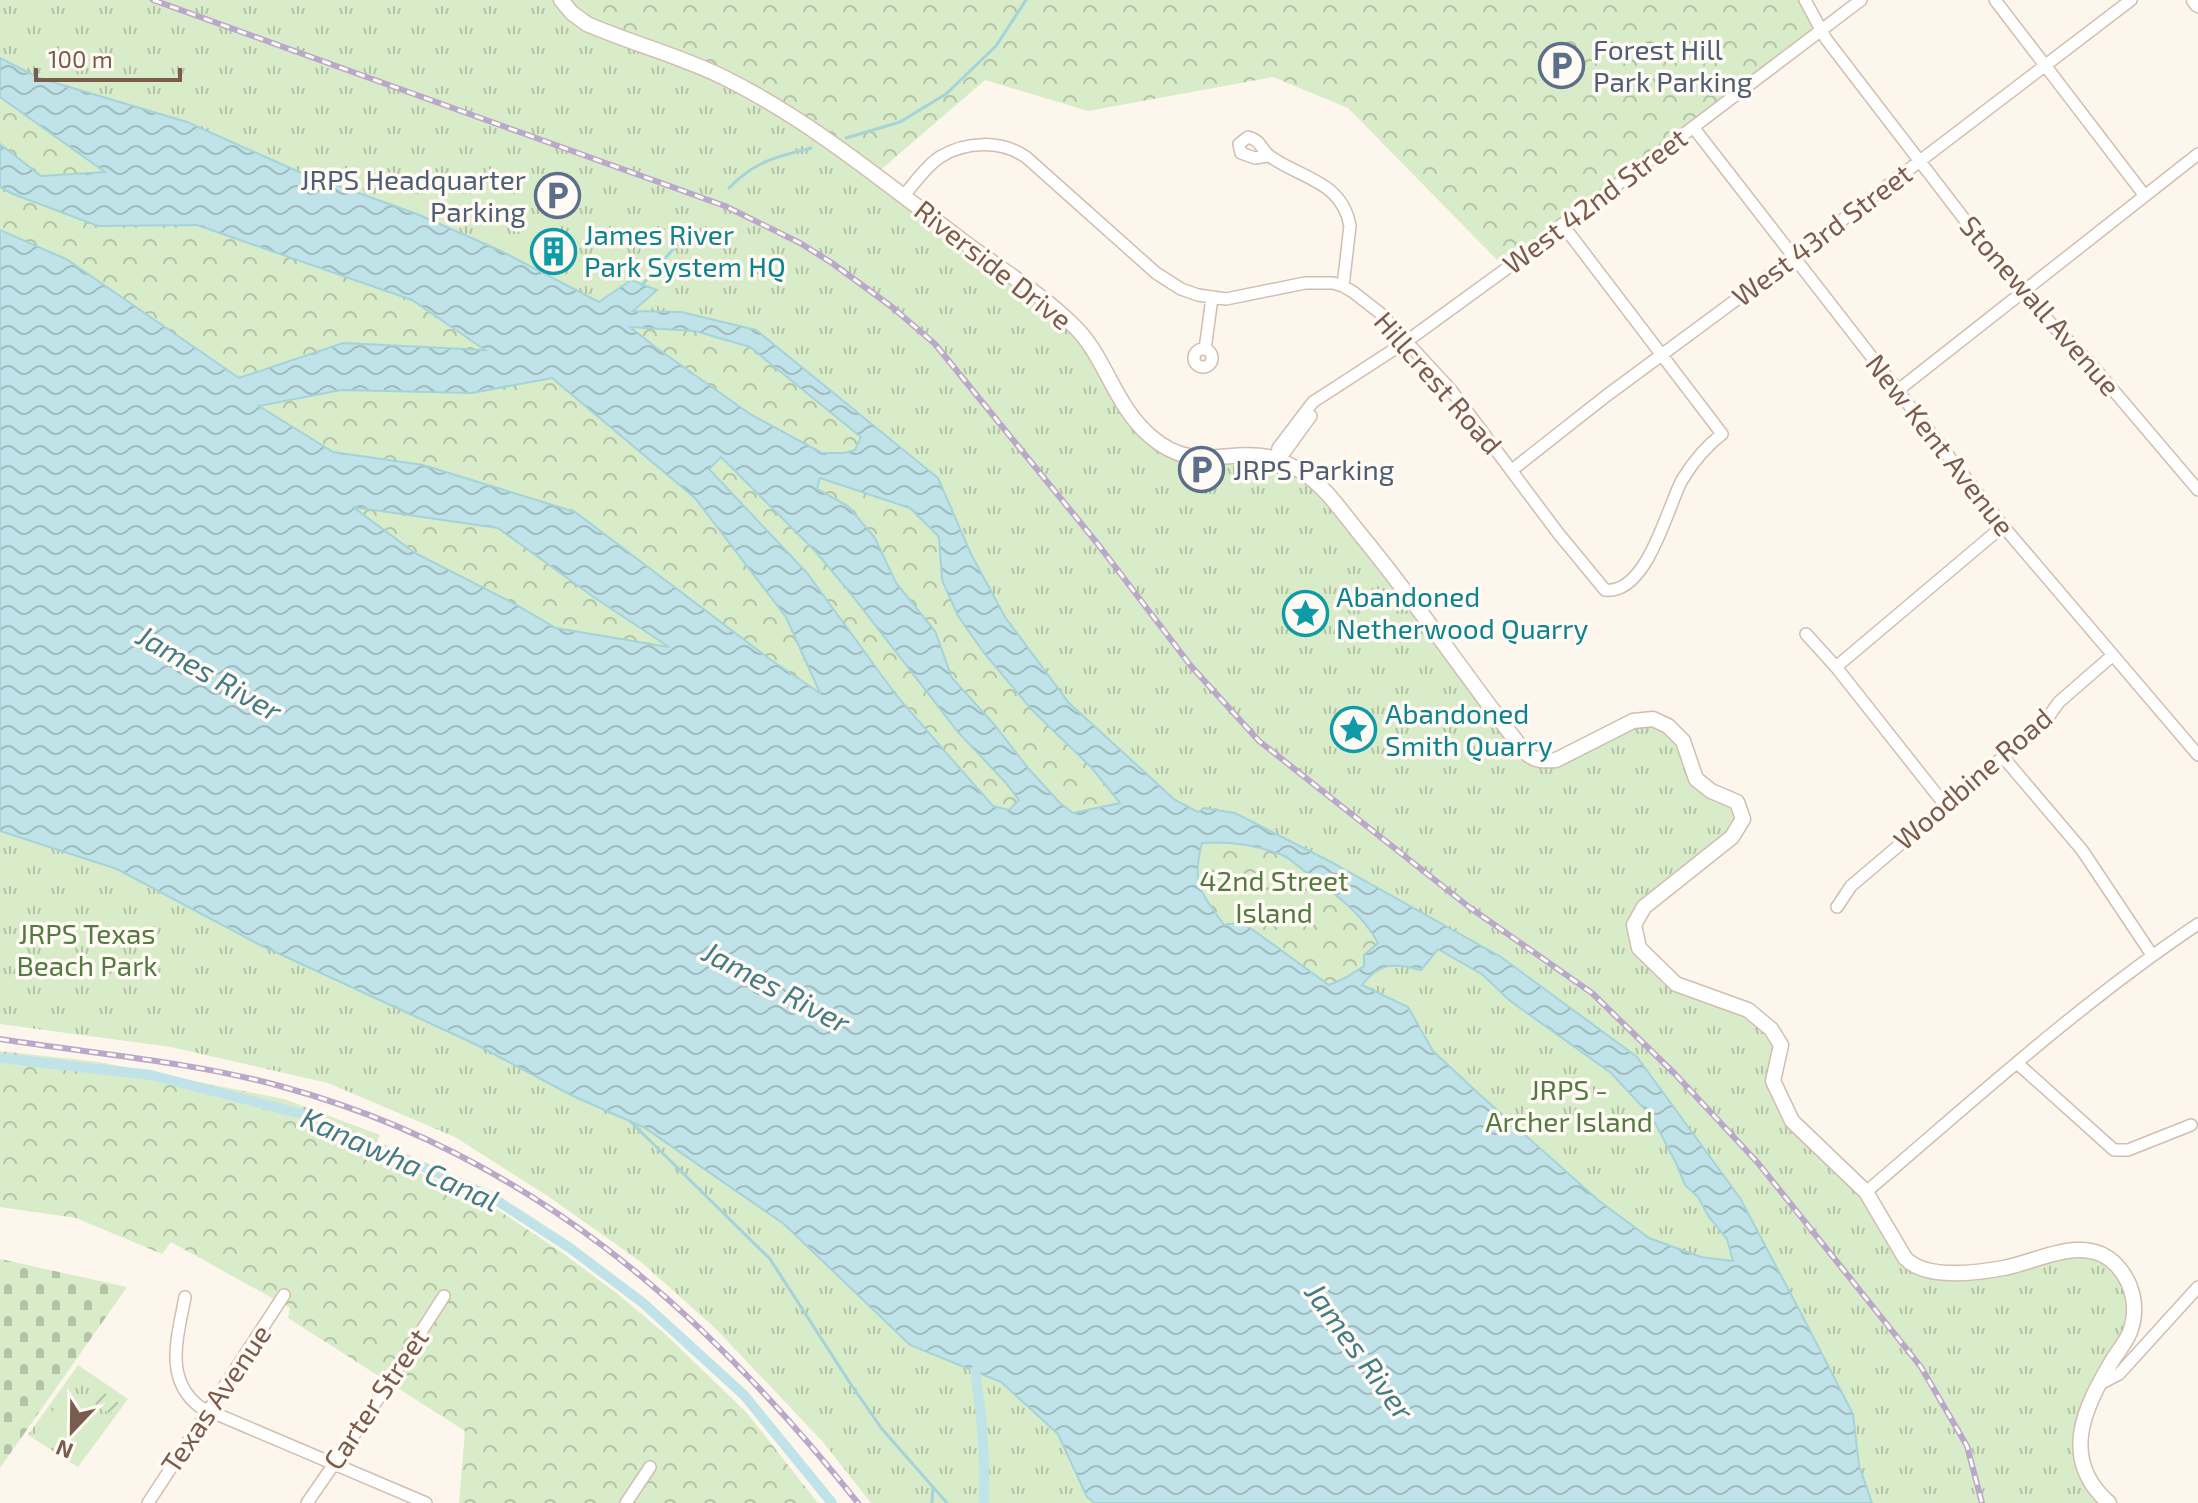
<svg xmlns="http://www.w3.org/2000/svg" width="2198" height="1503" font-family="'Exo 2',sans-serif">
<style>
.grass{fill:url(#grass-tufts)}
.forest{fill:url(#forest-crowns)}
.cemetery{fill:url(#cemetery-stones)}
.garden{fill:url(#garden-furrows)}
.pitch{fill:#d8ecc9}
.water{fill:url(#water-waves);stroke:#a5d3da;stroke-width:2;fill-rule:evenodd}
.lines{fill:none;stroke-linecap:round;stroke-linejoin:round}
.stream{stroke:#a5d3da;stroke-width:3}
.canal{stroke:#bfe3e8;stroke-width:10}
.minor-casing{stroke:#d1beb0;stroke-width:14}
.tertiary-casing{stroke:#d1beb0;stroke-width:17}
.secondary-casing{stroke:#d6c0b0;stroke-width:19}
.minor{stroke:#fff;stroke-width:11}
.tertiary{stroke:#fff;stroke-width:14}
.secondary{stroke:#fff;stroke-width:16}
.rail-casing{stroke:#b9a8c9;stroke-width:6}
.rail{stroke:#fffaf3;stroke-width:3;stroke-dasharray:9;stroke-linecap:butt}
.labels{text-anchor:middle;stroke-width:7;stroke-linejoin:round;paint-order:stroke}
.service-label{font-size:28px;fill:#4e5e75;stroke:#fffaf3;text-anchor:start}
.street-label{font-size:28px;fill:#7a5c4d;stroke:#fffaf3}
.culture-label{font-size:28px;fill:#0d838f;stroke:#fffaf3;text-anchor:start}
.park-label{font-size:28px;fill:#537a41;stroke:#fffaf3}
.water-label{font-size:30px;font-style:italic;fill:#437c86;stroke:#fffaf3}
</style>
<defs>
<pattern id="grass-tufts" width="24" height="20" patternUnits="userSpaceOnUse" patternTransform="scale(2)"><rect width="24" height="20" fill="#d8ecc9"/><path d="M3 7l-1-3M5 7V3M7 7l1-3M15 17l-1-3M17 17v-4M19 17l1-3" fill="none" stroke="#b4c2a5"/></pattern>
<pattern id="forest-crowns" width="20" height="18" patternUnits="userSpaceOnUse" patternTransform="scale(2)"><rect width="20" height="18" fill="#d8ecc9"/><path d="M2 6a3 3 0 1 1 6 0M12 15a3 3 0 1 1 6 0" fill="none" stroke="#b4c2a5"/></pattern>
<pattern id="cemetery-stones" width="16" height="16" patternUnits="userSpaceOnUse" patternTransform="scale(2)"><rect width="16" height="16" fill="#d8ecc9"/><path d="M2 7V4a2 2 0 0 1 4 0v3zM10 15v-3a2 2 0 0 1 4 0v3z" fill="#b4c2a5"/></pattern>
<pattern id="garden-furrows" width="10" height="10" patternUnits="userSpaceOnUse" patternTransform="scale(2)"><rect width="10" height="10" fill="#d8ecc9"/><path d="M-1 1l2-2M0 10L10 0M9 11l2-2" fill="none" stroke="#b4c2a5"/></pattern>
<pattern id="water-waves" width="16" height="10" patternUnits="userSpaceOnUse" patternTransform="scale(2)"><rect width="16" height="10" fill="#bfe3e8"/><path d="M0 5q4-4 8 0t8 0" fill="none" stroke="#a0bbbe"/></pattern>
</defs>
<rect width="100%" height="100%" fill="#fdf6ec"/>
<path class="grass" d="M0 0H561L776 106 1060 313 1115 392 1170 450 1236 457 1302 472 1481 697 1541 761 1633 721 1668 726 1696 779 1737 802 1743 819 1634 925 1639 948 1676 984 1748 1010 1781 1045 1773 1081 1792 1120 1866 1192 1905 1258 1945 1274 2069 1250 2117 1265 2135 1309 2112 1361 2080 1452 2109 1503H1872L1859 1465 1853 1414 1805 1321 1740 1198 1637 1057 1501 957 1435 921 1186 807 1175 800 1069 703 1005 617 971 554 710 320 681 312 632 311 657 290 642 285 599 303 501 251 417 214 297 171 187 122 39 78 0 58Z
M0 831 117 869 258 944 475 1044 571 1095 645 1128 784 1224 910 1345 1001 1382 1058 1434 1087 1497 1095 1503H871L823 1442 715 1328 641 1262 549 1197 455 1137 328 1083 171 1047 0 1024Z
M1438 949 1483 975 1509 1000 1611 1073 1652 1117 1676 1163 1685 1185 1698 1197 1709 1217 1727 1239 1733 1261 1701 1257 1649 1238 1598 1200 1478 1093 1433 1051 1421 1027 1362 985 1372 972Z
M78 1365 128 1399 78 1467 28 1435Z"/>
<path class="forest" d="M561 0H1802L1821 30 1506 269 1348 108 1273 77 1088 111 985 80 876 174 776 106 614 35Z
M0 97 106 173 41 176 0 144Z
M0 187 13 194 98 226 197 225 412 300 487 350 343 343 239 378 66 259 0 230Z
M628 327 695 331 750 347 861 437 855 451 845 453H822L750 414Z
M552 378 695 498 786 617 821 695 771 660 423 465 333 452 257 405 341 390 472 393Z
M721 457 816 552 851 594 958 732 1005 782 1019 800 1009 810 993 806 949 756 896 695 807 573 709 468Z
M820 477 910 508 939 537 942 580 958 616 984 653 1032 710 1091 767 1121 803 1073 813 1059 802 1028 768 993 723 952 678 935 631 896 583 875 538 817 489Z
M351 507 498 528 595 598 671 648 556 628 513 603 415 553Z
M1202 842C1221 843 1240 843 1258 847 1299 857 1359 907 1378 944L1364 966 1345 978 1329 985 1242 922 1224 926C1201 891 1191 885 1202 842Z
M0 1051 99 1062 284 1099 380 1135 372 1152 486 1202 564 1254 619 1295 664 1333 747 1413 818 1503H459L465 1431 288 1318 290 1308 171 1242 162 1254 76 1218 0 1207Z"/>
<path class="cemetery" d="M0 1259 127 1287 0 1468Z"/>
<path class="garden" d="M99 1389 119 1403 110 1414 91 1401Z"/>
<path class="pitch" d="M65 1395 103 1419 77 1459 36 1433Z"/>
<path class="water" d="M0 58 39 78 187 122 297 171 417 214 501 251 599 302 631 280 657 290 633 311 681 312 756 330 938 478 971 554 1005 617 1069 703 1175 800 1198 812 1204 808 1235 813 1331 862 1501 957 1637 1057 1740 1198 1805 1321 1853 1414 1859 1465 1872 1503H1095L1087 1497 1058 1434 1001 1382 910 1345 784 1224 645 1128 571 1095 475 1044 258 944 117 869 0 831V230L66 259 239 378 343 343 485 350 412 300 197 225 98 226 13 194 0 187V144L41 176 105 172 0 97ZM630 327 695 331 750 347 861 437 855 450 845 453H822L750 414 658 349ZM552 378 695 498 786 617 820 693 771 660 575 512 423 465 333 452 259 406 341 390 472 393ZM721 457 816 552 851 594 958 732 1005 782 1019 800 1009 810 993 806 949 756 896 695 807 573 709 469ZM820 478 910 508 939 537 942 580 958 616 984 653 1032 710 1091 767 1120 803 1073 813 1059 802 1028 768 993 723 952 678 935 631 896 583 875 538 848 506 817 489ZM353 507 498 528 595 598 669 647 556 628 513 603 415 553ZM1202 843C1229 841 1256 845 1282 855 1291 859 1299 867 1307 873 1335 894 1362 913 1378 943L1364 955V966L1345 978 1329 985 1242 922 1224 925C1201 892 1191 885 1202 843ZM1438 949 1483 975 1509 1000 1611 1073 1652 1117 1676 1163 1685 1185 1698 1197 1709 1217 1727 1239 1733 1261 1701 1257 1649 1238 1598 1200 1478 1093 1433 1051 1408 1007 1362 985C1379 962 1395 963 1421 970Z"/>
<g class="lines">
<path class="stream" d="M846 138 900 122 946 94 996 46 1026 0
M729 188C755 161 776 157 811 148
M642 285 682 239
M630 1121 770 1259 850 1383 882 1429 947 1503
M932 1503 933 1487"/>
<path class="canal" d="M0 1058 151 1075 302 1114 490 1196 570 1248 643 1303 744 1395 832 1503
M975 1371 981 1415 984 1459V1503"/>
<defs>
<path id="minor" d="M1805 0 1826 39 2021 293 2091 364 2198 490
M1995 0 2145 196
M1693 127 2003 526 2198 755
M1268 156 1255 158 1241 153 1239 144 1248 137C1263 141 1260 150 1271 157 1302 179 1342 181 1350 226L1343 286
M904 195C915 183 926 166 940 157 966 141 1001 140 1026 157L1156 273 1181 289 1198 295 1226 299 1305 283H1333L1343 286 1353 292 1380 313 1451 390 1558 533 1605 590C1647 595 1667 508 1682 480 1693 462 1705 447 1722 434L1562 224
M1194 358a9 9 0 1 1 18 0a9 9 0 1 1-18 0Z
M1205 349 1212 298
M1897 391 2198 154
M1276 459 1278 448 1313 402 1407 341 1506 269 1861 0
M1276 459 1285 452 1311 416
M1512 470 1606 396 1794 257 2131 0
M1806 634 1836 667 1945 805
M1836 667 2003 526
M2003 757 2082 850 2152 955
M1837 907 1851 886 2003 757 2049 716 2059 702 2113 655
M2017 1063 2114 1150H2128L2191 1125
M1866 1192C1974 1100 2080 1003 2198 924
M185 1297C178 1336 163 1379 200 1407L426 1503
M2100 1384 2119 1374 2198 1287
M148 1503 284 1295
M307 1503 367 1416 444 1296
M626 1503 650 1467"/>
<path id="tertiary" d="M561 0 572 13 587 24C633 44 681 56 725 78 811 121 884 182 960 239 997 267 1039 292 1073 325 1105 355 1114 405 1150 436 1195 475 1225 447 1273 458 1282 460 1293 467 1301 471 1325 486 1342 512 1360 534 1418 604 1468 680 1524 751 1534 761 1542 761 1556 760L1633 721 1653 719 1668 726 1683 741 1696 779 1711 791 1737 802 1743 819 1732 837 1644 907 1634 925 1639 948 1676 984 1748 1010 1771 1029 1781 1045 1773 1081 1792 1121 1866 1192 1905 1258C1926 1280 1976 1273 2004 1268 2040 1261 2088 1232 2118 1267 2133 1284 2138 1308 2131 1329 2128 1340 2118 1351 2112 1361 2084 1408 2059 1459 2109 1503"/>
<path id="secondary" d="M2195 0 2198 4"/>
</defs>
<use href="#minor" class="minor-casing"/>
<use href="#tertiary" class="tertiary-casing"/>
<use href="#secondary" class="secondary-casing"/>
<use href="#minor" class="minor"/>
<use href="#tertiary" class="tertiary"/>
<use href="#secondary" class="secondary"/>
<defs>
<path id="rail" d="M153 0 725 206 800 243 832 263 892 307 935 344 1097 543 1191 666 1259 741 1469 907 1592 993 1675 1074 1758 1163 1921 1367 1967 1446 1982 1503
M0 1039C94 1054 188 1061 280 1086 527 1153 702 1307 858 1503"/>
</defs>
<use href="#rail" class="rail-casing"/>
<use href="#rail" class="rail"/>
</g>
<defs>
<symbol id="parking-ring" viewBox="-11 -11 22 22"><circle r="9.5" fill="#fffaf3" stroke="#5c6f8a" stroke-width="1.5"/><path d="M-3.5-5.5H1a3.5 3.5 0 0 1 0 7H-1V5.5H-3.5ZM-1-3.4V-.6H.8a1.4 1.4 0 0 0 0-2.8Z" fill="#5c6f8a"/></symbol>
<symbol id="building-ring" viewBox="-11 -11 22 22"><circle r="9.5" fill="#fffaf3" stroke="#0f9aa8" stroke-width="1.5"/><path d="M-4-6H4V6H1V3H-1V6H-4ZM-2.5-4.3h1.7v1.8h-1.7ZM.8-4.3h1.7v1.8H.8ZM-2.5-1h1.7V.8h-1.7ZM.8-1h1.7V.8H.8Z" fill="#0f9aa8"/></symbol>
<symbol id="sight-ring" viewBox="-11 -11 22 22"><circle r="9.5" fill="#fffaf3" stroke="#0f9aa8" stroke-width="1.5"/><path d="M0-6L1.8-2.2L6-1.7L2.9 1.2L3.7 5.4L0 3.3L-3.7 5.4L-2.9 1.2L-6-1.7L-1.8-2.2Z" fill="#0f9aa8"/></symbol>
</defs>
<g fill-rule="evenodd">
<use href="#parking-ring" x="1536" y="40" width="51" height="51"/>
<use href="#parking-ring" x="532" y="170" width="51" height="51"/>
<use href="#building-ring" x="528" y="226" width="51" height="51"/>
<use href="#parking-ring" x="1176" y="444" width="51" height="51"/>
<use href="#sight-ring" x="1280" y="588" width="51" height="51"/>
<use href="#sight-ring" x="1328" y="704" width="51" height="51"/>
</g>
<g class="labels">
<g class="service-label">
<text x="1593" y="60">Forest Hill<tspan x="1593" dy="32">Park Parking</tspan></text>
<text x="526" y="190" text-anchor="end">JRPS Headquarter<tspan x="526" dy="32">Parking</tspan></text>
<text x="1233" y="480">JRPS Parking</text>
</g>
<g class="street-label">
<text transform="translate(1595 201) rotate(-37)" y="10">West 42nd Street</text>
<text transform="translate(1822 235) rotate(-37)" y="10">West 43rd Street</text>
<text transform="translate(993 265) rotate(38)" y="10">Riverside Drive</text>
<text transform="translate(2040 306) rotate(49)" y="10">Stonewall Avenue</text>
<text transform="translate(1438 383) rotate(49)" y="10">Hillcrest Road</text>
<text transform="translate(1940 445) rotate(52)" y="10">New Kent Avenue</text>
<text transform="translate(1973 779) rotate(-41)" y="10">Woodbine Road</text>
<text transform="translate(216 1399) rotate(-56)" y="10">Texas Avenue</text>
<text transform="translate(376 1399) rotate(-56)" y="10">Carter Street</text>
</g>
<g class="culture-label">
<text x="584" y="245">James River<tspan x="584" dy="32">Park System HQ</tspan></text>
<text x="1336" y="607">Abandoned<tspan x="1336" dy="32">Netherwood Quarry</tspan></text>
<text x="1385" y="724">Abandoned<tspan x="1385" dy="32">Smith Quarry</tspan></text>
</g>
<g class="park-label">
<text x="1274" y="891">42nd Street<tspan x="1274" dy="32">Island</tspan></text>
<text x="87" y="944">JRPS Texas<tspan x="87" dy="32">Beach Park</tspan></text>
<text x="1569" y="1100">JRPS -<tspan x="1569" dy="32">Archer Island</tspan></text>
</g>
<g class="water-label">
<text transform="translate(209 674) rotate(30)" y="10">James River</text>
<text transform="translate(776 988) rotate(28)" y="10">James River</text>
<text transform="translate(400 1160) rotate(24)" y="10">Kanawha Canal</text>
<text transform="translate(1359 1352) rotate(54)" y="10">James River</text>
</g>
</g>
<g transform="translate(72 1431) rotate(202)" stroke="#fffaf3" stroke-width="6" paint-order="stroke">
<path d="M0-6L14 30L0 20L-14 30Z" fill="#7a5c4d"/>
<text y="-12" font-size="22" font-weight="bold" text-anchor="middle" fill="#7a5c4d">N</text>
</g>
<path d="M36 68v12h144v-12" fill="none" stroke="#7a5c4d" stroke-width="4"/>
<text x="48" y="68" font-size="24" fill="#7a5c4d" stroke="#fffaf3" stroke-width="6" paint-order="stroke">100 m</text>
</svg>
